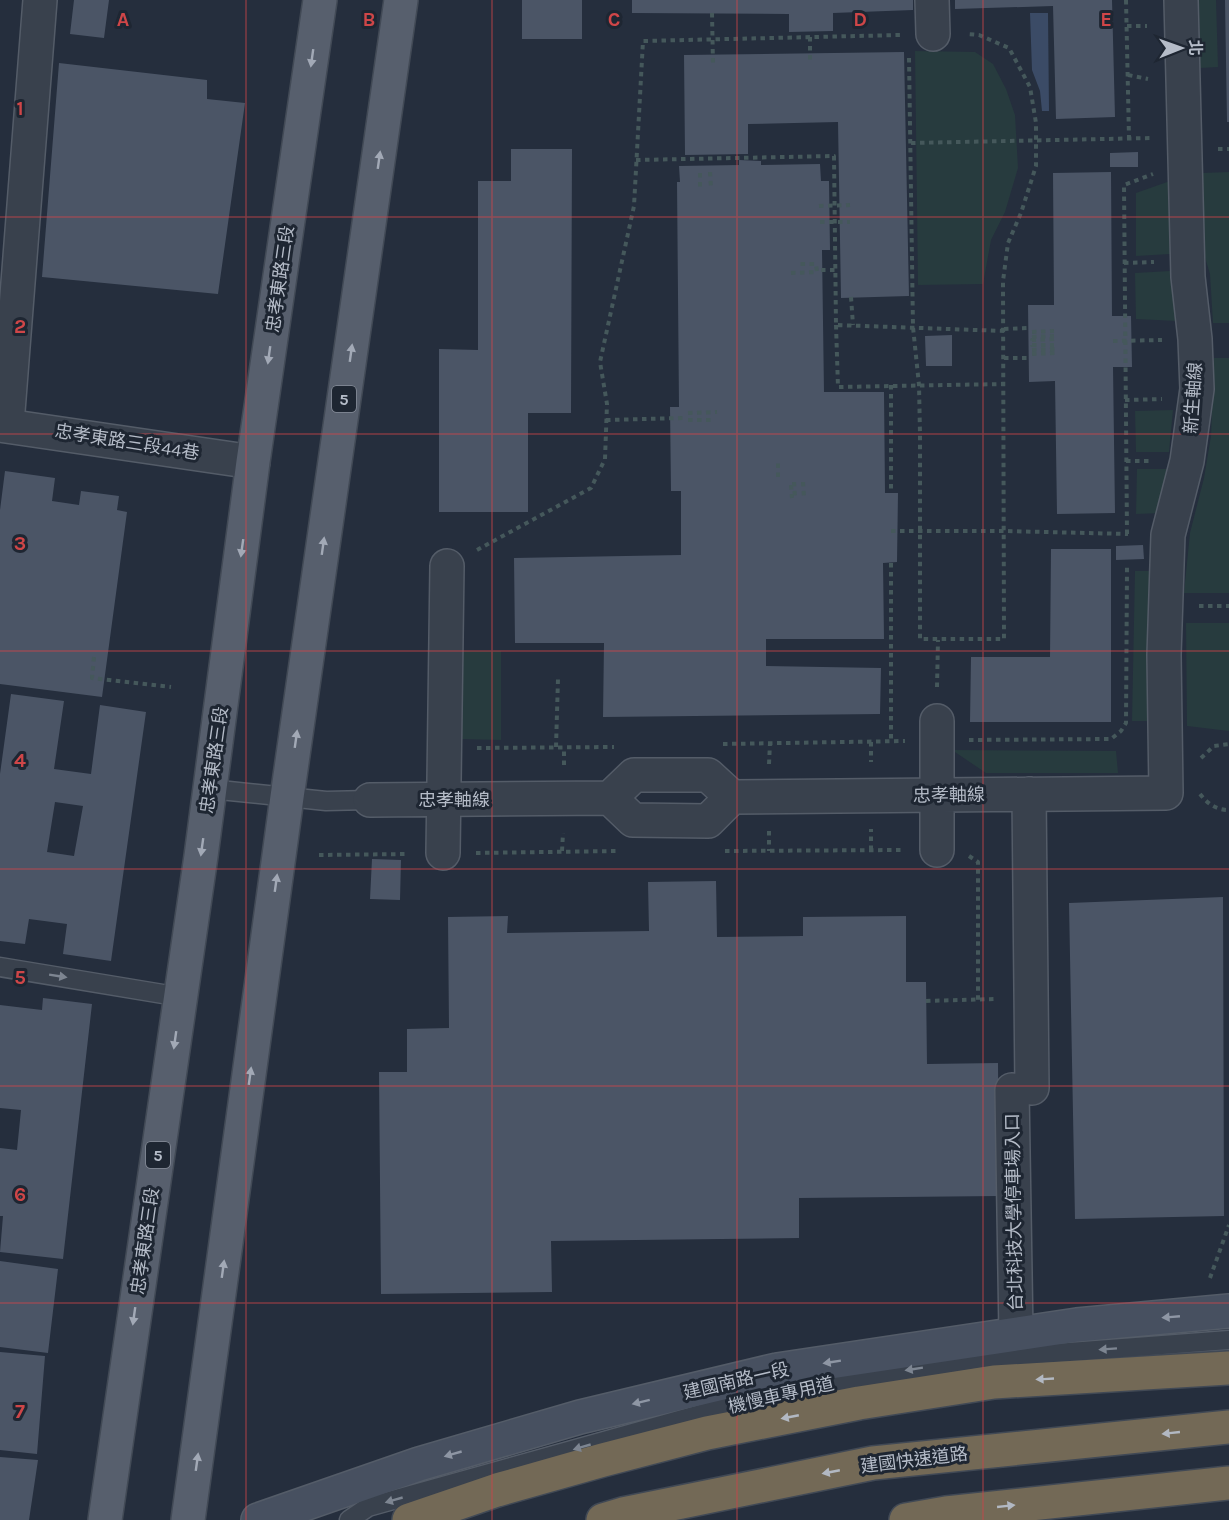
<svg xmlns="http://www.w3.org/2000/svg" width="1229" height="1520" font-family="Karla,'Noto Sans TC',sans-serif">
<style>
.green{fill:#273b3e}
.water{fill:#3b4b66}
.building{fill:#4b5566;fill-rule:evenodd}
.lines{fill:none;stroke-linecap:round;stroke-linejoin:round}
.lane-casing{stroke:#545c68;stroke-width:21}
.street-casing{stroke:#545c68;stroke-width:36}
.secondary-casing{stroke:#545c68;stroke-width:36}
.primary-casing{stroke:#424a56;stroke-width:36}
.highway-casing{stroke:#414955;stroke-width:36}
.path{stroke:#45585b;stroke-width:4;stroke-dasharray:4.5 4.5;stroke-linecap:butt}
.lane{stroke:#39414d;stroke-width:18}
.street{stroke:#39414d;stroke-width:33}
.secondary{stroke:#475060;stroke-width:33}
.primary{stroke:#575f6d;stroke-width:33}
.highway{stroke:#736956;stroke-width:33}
.oneway{fill:#a2a9b6}
.oneway2{fill:#7d8591}
.oneway3{fill:#8e96a4}
.oneway4{fill:#b2b8c2}
.grid{fill:none;stroke:#cf4648;stroke-width:1.5;stroke-opacity:0.55}
.labels{text-anchor:middle;stroke-width:6;stroke-linejoin:round;paint-order:stroke}
.shield{fill:#1e2632;stroke:#888f9b;stroke-width:1.5}
.shield-label{font-size:16px;font-weight:bold;fill:#b5bcc8}
.street-label{font-size:18px;fill:#b5bcc8;stroke:#1e2632}
.grid-label{font-size:20px;text-anchor:middle;font-weight:bold;fill:#cf4648;stroke:#1e2632;stroke-width:6;stroke-linejoin:round;paint-order:stroke}
</style>
<rect width="100%" height="100%" fill="#252e3d"/>
<path class="green" d="M1199 0H1216L1218 67 1200 68Z
M915 51 975 52 993 64 1006 89 1015 115 1018 168 1005 212 991 240 983 284 918 285Z
M1229 172V323H1213L1210 274 1204 254 1202 173Z
M1170 181V254L1136 256V193Z
M1170 271 1176 293 1177 321 1136 319 1135 273Z
M1214 358H1229V593H1184L1190 533 1204 478 1211 436Z
M1173 410 1169 452H1136L1135 411Z
M1137 469H1169L1162 513 1136 514Z
M1135 571H1156L1153 721H1132Z
M1186 623H1229V731L1187 726Z
M462 651H501V740L461 739Z
M952 750 1116 751 1118 773H986Z"/>
<path class="water" d="M1030 13H1048L1049 111H1042L1040 91 1032 70Z"/>
<path class="building" d="M74 0H109L104 38 70 34Z
M522 0H582V39H522Z
M632 0H913V10L833 13V31L789 32V14L632 13Z
M955 0H1112L1115 117 1056 119 1053 6 955 9Z
M1225 0H1229V122H1227Z
M904 52 909 296 841 298 838 122 748 124V154L685 155 684 55Z
M59 63 207 80V99L245 103 218 294 42 277Z
M511 149H572L571 413H528V512H439V349L478 350V181H511Z
M1138 152V167H1110V153Z
M739 160 761 161V165L820 164 821 181H829L830 250H822L824 392H884L885 493H898L897 562 883 563 884 639H766V666L881 668 880 714 603 717 604 643H515L514 558 681 555V491H671L670 407H679L677 182H680L679 166 739 165Z
M1111 172 1112 316H1131L1132 367H1113L1115 513 1057 514 1055 381 1029 382 1028 305H1054L1053 173Z
M952 335V366H926L925 336Z
M5 471 55 478 52 501 79 505 81 491 119 496 117 510 127 512 102 697 0 684V510Z
M1143 545 1144 559 1116 560V546Z
M1051 549H1111V722H970L971 657H1050Z
M11 694 64 701 54 769 91 774 100 705 146 712 111 961 63 954 67 924 29 919 25 944 0 941V774ZM55 802 83 806 74 856 47 852Z
M372 859 401 860 400 900 370 899Z
M716 881 717 937 803 936V917L906 916V982H926L927 1064 998 1063 999 1196 799 1198V1238L551 1241 552 1292 381 1294 379 1072H407V1029L449 1028 448 917 508 916 507 933 649 931 648 882Z
M1223 897 1224 1216 1075 1219 1069 903Z
M43 998 92 1004 63 1259 0 1252 3 1216H0V1148L17 1150 21 1110 0 1108V1005L42 1010Z
M0 1261 58 1269 48 1353 0 1347Z
M0 1352 45 1356 37 1454 0 1450Z
M0 1457 38 1460 29 1520H0Z"/>
<g class="lines">
<defs>
<path id="lane" d="M210 789 326 801 370 800
M0 967 181 997
M349 1520 368 1507 780 1392 976 1359 1229 1340"/>
<path id="street" d="M932 0 933 34
M7 424 40 0
M0 425 253 462
M1029 794 1032 1088
M610 798 633 820 708 821 732 797
M370 800 610 798 634 775H708L732 797 1166 793 1164 655 1168 535 1187 461 1197 389 1195 339 1188 277 1181 0
M937 850V721
M443 853 447 566
M1012 1090 1016 1334"/>
<path id="secondary" d="M258 1520 419 1464 580 1417 777 1370 1077 1325 1229 1311"/>
<path id="primary" d="M105 1520 201 856 253 462 320 0
M188 1520 287 797 401 0"/>
<path id="highway" d="M409 1520 497 1490 603 1460 707 1433 859 1403 994 1382 1229 1368
M603 1520 623 1514 873 1463 1229 1427
M906 1520 946 1513 1229 1483"/>
</defs>
<use href="#lane" class="lane-casing"/>
<use href="#street" class="street-casing"/>
<use href="#secondary" class="secondary-casing"/>
<use href="#primary" class="primary-casing"/>
<use href="#highway" class="highway-casing"/>
<path class="path" d="M1126 0 1129 138
M712 13 713 64
M1127 26H1147
M810 37V62
M909 58 913 327 919 385 920 434V639H1004L1003 281 1008 243 1021 213 1036 166V123L1030 87 1009 48 979 35 967 34
M1128 75 1148 79
M911 143 1151 138
M1218 149H1229
M636 160 834 156 836 325 1004 331
M710 172 711 188
M700 173V191
M819 206 850 205
M820 222H850
M1124 263 1154 262
M821 270H835
M791 273 817 272 816 264H798
M851 297 853 325
M836 325 838 387 1004 384
M1004 329 1028 328
M1032 332 1054 331
M1032 337 1054 336
M1054 339 1032 340V345H1054
M1113 341 1162 340
M1032 350 1055 349
M1032 354 1055 353
M1004 358H1028
M891 385V493
M1125 400 1162 399
M688 413 717 412
M606 420 683 418
M688 420H712
M1126 461H1153
M778 477V462
M794 482 795 498
M803 482 804 498
M791 485 792 498
M891 531H1004L1128 534
M1127 534 1124 185 1153 174
M477 550 591 488 605 459 607 404 600 362 634 206 643 41 900 35
M891 563V741
M1199 606H1229
M94 657 92 678 171 687
M937 687 938 640
M969 740 1111 739 1121 731 1126 723 1127 567
M871 742V762
M723 744 905 741
M556 747 558 679
M477 748 614 747
M1201 758 1214 746 1229 744
M769 764 770 743
M564 765V748
M1200 794C1208 804 1216 810 1229 810
M769 831V851
M871 850V829
M562 851 563 833
M725 851 903 850
M476 853 618 851
M319 855 408 854
M969 856 978 862V1000
M926 1001 997 999
M1210 1278 1229 1225"/>
<use href="#lane" class="lane"/>
<use href="#street" class="street"/>
<use href="#secondary" class="secondary"/>
<use href="#primary" class="primary"/>
<use href="#highway" class="highway"/>
</g>
<defs><path id="oneway-solid" d="M-6-.8H1V-3.2L6.5 0L1 3.2V.8H-6Z" transform="scale(1.5)"/></defs>
<g class="oneway">
<use href="#oneway-solid" transform="translate(312 58) rotate(98)"/>
<use href="#oneway-solid" transform="translate(379 160) rotate(-82)"/>
<use href="#oneway-solid" transform="translate(351 353) rotate(-82)"/>
<use href="#oneway-solid" transform="translate(269 355) rotate(98)"/>
<use href="#oneway-solid" transform="translate(323 546) rotate(-82)"/>
<use href="#oneway-solid" transform="translate(242 548) rotate(98)"/>
<use href="#oneway-solid" transform="translate(296 739) rotate(-82)"/>
<use href="#oneway-solid" transform="translate(202 847) rotate(98)"/>
<use href="#oneway-solid" transform="translate(276 883) rotate(-82)"/>
<use href="#oneway-solid" transform="translate(175 1040) rotate(98)"/>
<use href="#oneway-solid" transform="translate(250 1076) rotate(-82)"/>
<use href="#oneway-solid" transform="translate(223 1269) rotate(-82)"/>
<use href="#oneway-solid" transform="translate(134 1316) rotate(98)"/>
<use href="#oneway-solid" transform="translate(197 1462) rotate(-82)"/>
</g>
<g class="oneway2">
<use href="#oneway-solid" transform="translate(58 976) rotate(9)"/>
<use href="#oneway-solid" transform="translate(1108 1349) rotate(176)"/>
<use href="#oneway-solid" transform="translate(914 1369) rotate(171)"/>
<use href="#oneway-solid" transform="translate(582 1447) rotate(164)"/>
<use href="#oneway-solid" transform="translate(394 1500) rotate(164)"/>
</g>
<g class="oneway3">
<use href="#oneway-solid" transform="translate(1171 1317) rotate(175)"/>
<use href="#oneway-solid" transform="translate(832 1362) rotate(171)"/>
<use href="#oneway-solid" transform="translate(641 1402) rotate(166)"/>
<use href="#oneway-solid" transform="translate(453 1454) rotate(164)"/>
</g>
<g class="oneway4">
<use href="#oneway-solid" transform="translate(1045 1379) rotate(177)"/>
<use href="#oneway-solid" transform="translate(790 1417) rotate(169)"/>
<use href="#oneway-solid" transform="translate(1171 1433) rotate(174)"/>
<use href="#oneway-solid" transform="translate(831 1472) rotate(169)"/>
<use href="#oneway-solid" transform="translate(1006 1506) rotate(-6)"/>
</g>
<path class="grid" d="M246 0V1520M492 0V1520M737 0V1520M983 0V1520M0 217H1229M0 434H1229M0 651H1229M0 869H1229M0 1086H1229M0 1303H1229"/>
<g class="labels">
<g class="shield">
<rect x="332" y="386" width="24" height="26" rx="4.5"/>
<rect x="146" y="1142" width="24" height="26" rx="4.5"/>
</g>
<g class="shield-label">
<text x="344" y="405">5</text>
<text x="158" y="1161">5</text>
</g>
<g class="street-label">
<text transform="translate(280 279) rotate(-82)" y="6">忠孝東路三段</text>
<text transform="translate(1193 398) rotate(-86)" y="6">新生軸線</text>
<text transform="translate(127 442) rotate(9)" y="6">忠孝東路三段44巷</text>
<text transform="translate(214 760) rotate(-82)" y="6">忠孝東路三段</text>
<text transform="translate(949 795) rotate(-1)" y="6">忠孝軸線</text>
<text x="454" y="806">忠孝軸線</text>
<text transform="translate(1014 1212) rotate(-91)" y="6">台北科技大學停車場入口</text>
<text transform="translate(145 1241) rotate(-82)" y="6">忠孝東路三段</text>
<text transform="translate(736 1381) rotate(-13)" y="6">建國南路一段</text>
<text transform="translate(781 1395) rotate(-13)" y="6">機慢車專用道</text>
<text transform="translate(914 1460) rotate(-7)" y="6">建國快速道路</text>
</g>
</g>
<g class="grid-label">
<text x="123" y="26">A</text>
<text x="369" y="26">B</text>
<text x="614" y="26">C</text>
<text x="860" y="26">D</text>
<text x="1106" y="26">E</text>
<text x="20" y="115">1</text>
<text x="20" y="333">2</text>
<text x="20" y="550">3</text>
<text x="20" y="767">4</text>
<text x="20" y="984">5</text>
<text x="20" y="1201">6</text>
<text x="20" y="1418">7</text>
</g>
<g transform="translate(1181 48) rotate(89)" stroke="#1e2632" stroke-width="4.5" paint-order="stroke">
<path d="M0-4.5L10 22L0 15L-10 22Z" fill="#b5bcc8"/>
<text y="-9" font-size="16" font-weight="bold" text-anchor="middle" fill="#b5bcc8">北</text>
</g>
</svg>
